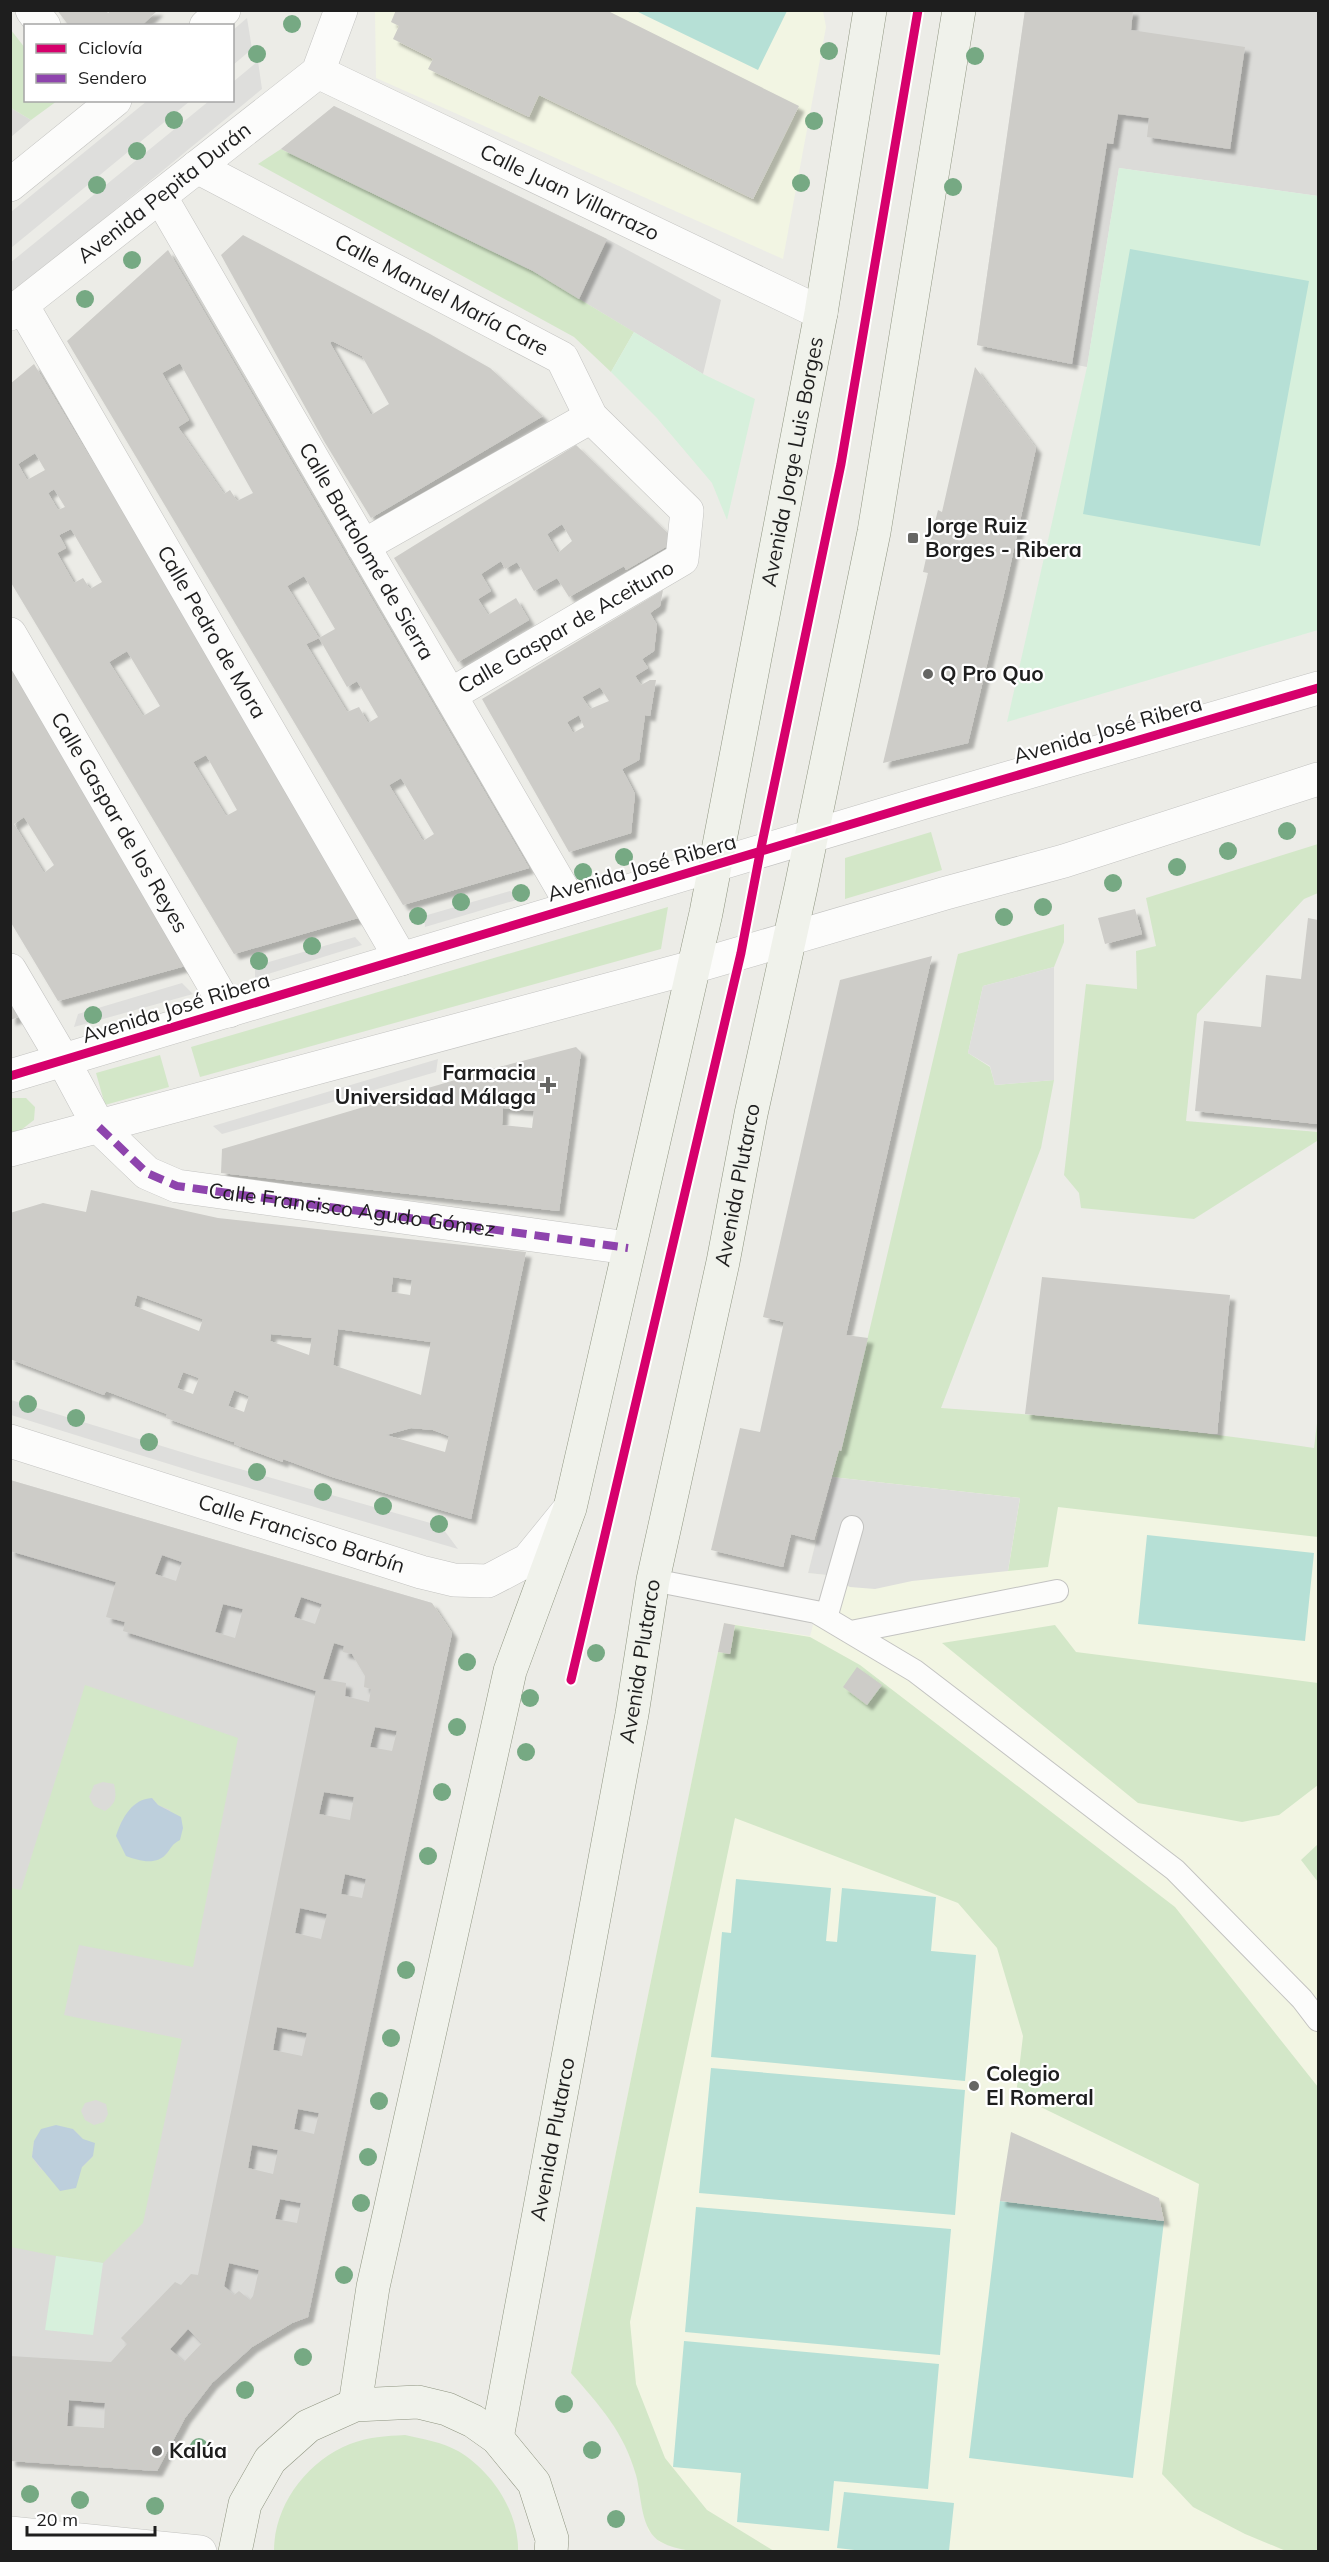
<svg xmlns="http://www.w3.org/2000/svg" width="1329" height="2562" font-family="Mulish,sans-serif">
<style>
.residential{fill:#dbdbd8}
.education{fill:#f2f5e3}
.grass{fill:#d3e7c8;fill-rule:evenodd}
.park{fill:#d7f0dc}
.pitch{fill:#b6e0d6}
.parking{fill:#dededc}
.water{fill:#bdcfdc}
.building{fill:#cdccc8;fill-rule:evenodd;filter:url(#shadow)}
.lines{fill:none;stroke-linecap:round;stroke-linejoin:round}
.service-casing{stroke:#c3c3c1;stroke-width:24}
.pedestrian-casing{stroke:#c3c3c1;stroke-width:34}
.minor-casing{stroke:#c3c3c1;stroke-width:34}
.tertiary-casing{stroke:#c3c3c1;stroke-width:34}
.secondary-casing{stroke:#8f9581;stroke-width:34}
.service{stroke:#fcfcfb;stroke-width:22}
.pedestrian{stroke:#fcfcfb;stroke-width:33}
.minor{stroke:#fcfcfb;stroke-width:33}
.tertiary{stroke:#fcfcfb;stroke-width:33}
.secondary{stroke:#f0f2eb;stroke-width:33}
.quiet{stroke:#8e44ad;stroke-width:8;stroke-dasharray:15 8;stroke-linecap:butt}
.cycleway-casing{stroke:#fff;stroke-width:13}
.cycleway{stroke:#d6006c;stroke-width:9}
.tree{fill:#76a983}
.poi-dot{fill:#666664;stroke:#fff;stroke-width:2}
.labels{text-anchor:middle;stroke-width:4.5;stroke-linejoin:round;paint-order:stroke}
.street-label{font-size:21px;fill:#1e1e1e;stroke:#fff}
.poi-label{font-size:21px;font-weight:bold;fill:#1e1e1e;stroke:#fff;text-anchor:start}
</style>
<defs>
<filter id="shadow"><feDropShadow dx="5.5" dy="5.5" stdDeviation="1.5" flood-color="#0004"/></filter>
</defs>
<rect width="100%" height="100%" fill="#ecece7"/>
<path class="residential" d="M1025 11H1318V196L1119 168 1087 367 977 345Z
M334 106 607 239 721 300 703 374 533 271 281 149Z
M11 108 31 120 11 137Z
M10 1480 432 1603 413 1821 308 2317 291 2323 252 2347 212 2383 185 2418 157 2471 11 2461Z"/>
<path class="education" d="M375 11H823L826 27 783 259 376 78Z
M839 1450 1318 1502V2551H688L660 2542 648 2530 640 2487 629 2450 605 2411 571 2373 724 1623 810 1636 827 1575 808 1573Z"/>
<path class="grass" d="M11 30 25 48 26 100 57 101 31 120 11 108Z
M281 149 533 271 634 332 611 372 574 337 258 164Z
M931 832 942 870 845 899V858Z
M1318 844V893L1304 899 1197 1014 1186 1121 1318 1132 1317 1141 1194 1219 1081 1208 1079 1193 1064 1175 1086 984 1137 989 1136 951 1156 946 1146 898Z
M668 907 661 949 200 1077 191 1047Z
M1064 924V942L1054 967 983 986 968 1053 990 1067 995 1085 1054 1080 1041 1148 941 1408C1066 1416 1190 1430 1314 1448L1318 1415V1537L1058 1507 1048 1567 1008 1571 1020 1498 832 1477 839 1450 841 1451 958 954Z
M160 1055 169 1087 105 1105 96 1073Z
M11 1098H26L35 1107 34 1120 21 1130 11 1133Z
M735 1625 810 1637 860 1665 1175 1907 1318 2087V2551H1286L1245 2534 1193 2507 1162 2474 1199 2184 1016 2095 1023 2036 997 1948 958 1903 735 1818 630 2322 636 2384 665 2458 707 2510 774 2551C740 2551 690 2558 661 2542 640 2531 642 2496 636 2475 624 2432 600 2406 571 2373L718 1652 730 1654Z
M1055 1625 1076 1652 1318 1683V1785L1279 1815 1242 1822 1138 1803 942 1643Z
M85 1685 238 1738 193 1967 79 1945 64 2015 182 2039 143 2223 103 2263 56 2256 11 2247V1888L21 1890ZM103 1782 114 1784C117 1798 116 1803 105 1811L94 1806 89 1797 94 1785ZM152 1798 158 1805 170 1810 171 1844 167 1854 120 1823ZM96 2100 106 2104 108 2114 104 2122 94 2125 85 2120 81 2111 85 2103ZM73 2129 83 2139 93 2156 82 2167 41 2170 32 2157 34 2141Z
M1318 1844V1882L1301 1860Z
M405 2435C423 2439 442 2442 458 2451 492 2471 519 2512 518 2551H274C274 2505 307 2461 350 2444 368 2437 386 2436 405 2435Z"/>
<path class="park" d="M1119 168 1318 196V630L1007 722 1087 367Z
M634 332 703 374 755 399 727 520 712 483 657 418 611 372Z
M56 2256 103 2263 93 2335 45 2330Z"/>
<path class="pitch" d="M636 11H787L758 70Z
M1130 249 1309 281 1260 546 1083 514Z
M1147 1535 1314 1553 1305 1641 1138 1624Z
M736 1879 831 1888 826 1941 837 1942 842 1888 936 1897 931 1951 976 1955 965 2081 711 2057 722 1932 731 1933Z
M711 2068 965 2090 955 2215 699 2193Z
M1000 2201 1164 2221 1133 2478 969 2458Z
M696 2207 951 2229 940 2355 685 2332Z
M684 2341 939 2364 928 2489 834 2481 829 2531 737 2522 741 2473 673 2467Z
M844 2492 954 2503 949 2551 872 2552 837 2548Z"/>
<path class="parking" d="M247 18 252 49 233 65V30Z
M258 61 262 89 11 295 10 263 209 101 232 100 233 82Z
M147 101H190L11 248V212Z
M510 891 523 898 425 927 424 916Z
M355 937 362 945 255 978V966Z
M1054 967V1080L995 1085 990 1066 968 1053 983 986Z
M182 983 193 994 74 1027 78 1014Z
M438 1059 436 1072 222 1134 213 1126Z
M11 1400 201 1458 441 1526 458 1549 198 1473 11 1415Z
M832 1477 1020 1498 1008 1571 912 1581 875 1589 850 1587 827 1575 808 1573Z"/>
<path class="water" d="M152 1798 158 1805 181 1817 183 1828 180 1840C172 1844 172 1847 167 1853 157 1866 139 1861 126 1856L116 1836C122 1818 132 1799 152 1798Z
M56 2125 73 2129 83 2139 95 2143 93 2156 82 2167 76 2188 60 2191 32 2157 34 2141 41 2129Z"/>
<path class="building" d="M57 10H106L108 13 111 10H158L141 26H69Z
M396 10H606L799 106 753 199 539 95 529 117 428 69 433 59 393 39 399 26 391 22Z
M1025 10H1133L1131 30 1245 47 1230 149 1147 137 1149 118 1118 114 1113 144 1107 143 1072 364 977 345Z
M334 106 607 239 579 299 533 271 281 149Z
M243 235 430 334 490 368 543 416 371 518 324 441 221 255ZM332 341 362 356 389 404 371 415 330 343Z
M168 250 453 738 529 868 403 905 67 341ZM180 363 253 493 237 501 230 490 224 494 178 427 189 420 162 373ZM304 576 335 629 319 638 347 687 357 681 378 717 368 723 359 707 347 712 306 644 319 638 287 586ZM401 778 434 834 423 841 389 785Z
M34 364 148 554 358 918 234 954 10 581V384ZM35 453 45 470 27 480 18 464ZM54 489 65 507 58 510 48 493ZM71 529 102 582 90 589 83 578 74 583 57 553 66 548 59 535ZM127 651 160 706 143 716 109 662ZM206 755 237 810 226 816 193 762Z
M975 367 1036 448 1005 590 968 743 883 763 928 573 923 572 929 545 938 510 942 512Z
M576 445 676 541 626 570 624 566 569 597 557 578 534 591 517 562 505 569 501 561 481 574 491 591 478 599 488 615 516 598 529 620 458 662 394 558ZM562 524 572 541 558 553 547 534Z
M663 590 660 606 650 613 657 625 654 651 642 659 648 668 635 676 641 685 650 680H656L650 716 645 715 639 760 622 769 635 794 631 833 569 852 482 699ZM600 687 609 701 590 709 582 697ZM579 715 584 727 573 733 567 722Z
M10 665 189 965 58 1001 10 921ZM24 817 54 865 44 873 14 824Z
M1135 909 1142 934 1105 944 1098 918Z
M1308 918 1318 920V1124L1195 1111 1204 1021 1261 1027 1266 975 1301 979Z
M932 956 846 1335 868 1338 841 1451 839 1450 814 1540 791 1534 783 1567 711 1550 740 1428 760 1432 784 1322 763 1317 840 980Z
M10 996 22 1016 10 1020Z
M576 1047 581 1052 559 1211 221 1173 222 1149 499 1067ZM503 1108 534 1111 532 1128 502 1125Z
M91 1190 218 1218 526 1252 471 1519 332 1477 283 1459V1462L234 1444 235 1440 233 1442 166 1418 167 1414 106 1391 104 1395 10 1359V1213L43 1203 86 1212ZM393 1277 412 1280 410 1295 391 1292ZM137 1295 203 1319 199 1331 134 1306ZM338 1329 431 1342 421 1395 333 1365ZM271 1334 312 1338 309 1355 270 1341ZM183 1372 199 1378 193 1394 177 1388ZM234 1390 249 1396 244 1412 228 1406ZM411 1428 433 1430 449 1436 445 1452 386 1435Z
M1042 1277 1230 1295 1217 1434 1025 1414Z
M10 1480 432 1603 452 1633 308 2317 292 2323 252 2347 212 2383 185 2418 157 2471 10 2461V2356L111 2362 127 2344 121 2338 175 2282 181 2285 191 2274 198 2275 316 1691 123 1631 125 1622 106 1617 116 1582 10 1551ZM162 1555 182 1562 176 1581 155 1574ZM301 1597 322 1604 315 1624 294 1617ZM223 1604 243 1609 235 1638 215 1632ZM334 1643 344 1646 343 1652 352 1654 365 1676 364 1687 371 1689 369 1702 345 1696 346 1683 323 1679ZM375 1727 397 1731 392 1751 370 1747ZM324 1792 354 1797 350 1820 319 1814ZM345 1874 366 1879 362 1898 341 1894ZM300 1908 327 1914 321 1939 295 1933ZM277 2027 307 2033 302 2056 273 2050ZM298 2109 319 2113 314 2134 294 2129ZM252 2145 278 2150 273 2174 248 2168ZM280 2199 301 2203 297 2223 275 2219ZM229 2263 259 2270 253 2296 250 2300 239 2291 234 2295 224 2286ZM188 2329 202 2343 184 2362 170 2349ZM69 2400 105 2403 104 2428 67 2426Z
M724 1623 735 1625 730 1654 718 1652Z
M857 1667 882 1685 867 1705 843 1687Z
M1011 2132 1159 2198 1164 2221 1000 2201Z"/>
<g class="lines">
<defs>
<path id="service" d="M653 1580 816 1612 915 1671 1175 1870 1302 1999 1318 2020
M826 1618 852 1527
M851 1632 1057 1591"/>
<path id="pedestrian" d="M99 1127 147 1173 177 1186 628 1248"/>
<g id="minor">
<path d="M32 10 44 26"/>
<path d="M206 26 224 10"/>
<path id="s1" d="M318 72 821 313"/>
<path id="s2" d="M197 167 562 358 591 417 687 511 682 559 450 695"/>
<path d="M10 185 115 100"/>
<path id="s3" d="M160 196 573 907"/>
<path id="s4" d="M22 305 401 959"/>
<path id="s5" d="M10 314 318 72 341 10"/>
<path d="M363 546 591 417"/>
<path id="s6" d="M10 634 229 1011"/>
<path d="M10 970 63 1060 99 1127"/>
<path id="s7" d="M10 1441 421 1572 454 1580 488 1581 528 1560 567 1512"/>
</g>
<path id="tertiary" d="M10 1076 922 803 1318 688
M10 1150 693 967 946 893 1064 861 1318 779
M10 2533 200 2552"/>
<g id="secondary">
<path id="s8" d="M355 2405 373 2287 510 1671 570 1508 706 913 821 313 870 10"/>
<path id="s9" d="M497 2438 632 1714 653 1580 723 1262 751 1114 801 887 874 532 959 10"/>
<path d="M235 2552 245 2504 270 2460 308 2426 355 2405 418 2402 447 2409 473 2421 497 2438 534 2483 552 2539 551 2552"/>
</g>
</defs>
<use href="#service" class="service-casing"/>
<use href="#pedestrian" class="pedestrian-casing"/>
<use href="#minor" class="minor-casing"/>
<use href="#tertiary" class="tertiary-casing"/>
<use href="#secondary" class="secondary-casing"/>
<use href="#service" class="service"/>
<use href="#pedestrian" class="pedestrian"/>
<use href="#minor" class="minor"/>
<use href="#tertiary" class="tertiary"/>
<use href="#secondary" class="secondary"/>
<path class="quiet" id="s10" d="M99 1127 147 1173 177 1186 628 1248"/>
<defs>
<path id="cycleway" d="M10 1076 922 803 1318 688
M571 1680 741 953 760 853 841 464 918 10"/>
</defs>
<use href="#cycleway" class="cycleway-casing"/>
<use href="#cycleway" class="cycleway"/>
</g>
<g class="tree">
<circle cx="292" cy="24" r="9"/>
<circle cx="829" cy="51" r="9"/>
<circle cx="257" cy="54" r="9"/>
<circle cx="975" cy="56" r="9"/>
<circle cx="174" cy="120" r="9"/>
<circle cx="814" cy="121" r="9"/>
<circle cx="137" cy="151" r="9"/>
<circle cx="801" cy="183" r="9"/>
<circle cx="97" cy="185" r="9"/>
<circle cx="953" cy="187" r="9"/>
<circle cx="132" cy="260" r="9"/>
<circle cx="85" cy="299" r="9"/>
<circle cx="1287" cy="831" r="9"/>
<circle cx="1228" cy="851" r="9"/>
<circle cx="624" cy="857" r="9"/>
<circle cx="1177" cy="867" r="9"/>
<circle cx="583" cy="872" r="9"/>
<circle cx="1113" cy="883" r="9"/>
<circle cx="521" cy="893" r="9"/>
<circle cx="461" cy="902" r="9"/>
<circle cx="1043" cy="907" r="9"/>
<circle cx="418" cy="916" r="9"/>
<circle cx="1004" cy="917" r="9"/>
<circle cx="312" cy="946" r="9"/>
<circle cx="259" cy="961" r="9"/>
<circle cx="93" cy="1015" r="9"/>
<circle cx="28" cy="1404" r="9"/>
<circle cx="76" cy="1418" r="9"/>
<circle cx="149" cy="1442" r="9"/>
<circle cx="257" cy="1472" r="9"/>
<circle cx="323" cy="1492" r="9"/>
<circle cx="383" cy="1506" r="9"/>
<circle cx="439" cy="1524" r="9"/>
<circle cx="596" cy="1653" r="9"/>
<circle cx="467" cy="1662" r="9"/>
<circle cx="530" cy="1698" r="9"/>
<circle cx="457" cy="1727" r="9"/>
<circle cx="526" cy="1752" r="9"/>
<circle cx="442" cy="1792" r="9"/>
<circle cx="428" cy="1856" r="9"/>
<circle cx="406" cy="1970" r="9"/>
<circle cx="391" cy="2038" r="9"/>
<circle cx="379" cy="2101" r="9"/>
<circle cx="368" cy="2157" r="9"/>
<circle cx="361" cy="2203" r="9"/>
<circle cx="344" cy="2275" r="9"/>
<circle cx="303" cy="2357" r="9"/>
<circle cx="245" cy="2390" r="9"/>
<circle cx="564" cy="2404" r="9"/>
<circle cx="199" cy="2447" r="9"/>
<circle cx="592" cy="2450" r="9"/>
<circle cx="30" cy="2494" r="9"/>
<circle cx="80" cy="2500" r="9"/>
<circle cx="155" cy="2506" r="9"/>
<circle cx="616" cy="2519" r="9"/>
</g>
<g class="poi-dot">
<rect x="907" y="532" width="12" height="12" rx="3"/>
<circle cx="928" cy="674" r="6"/>
<path d="M545 1076h6v6h6v6h-6v6h-6v-6h-6v-6h6z"/>
<circle cx="974" cy="2086" r="6"/>
<circle cx="157" cy="2451" r="6"/>
</g>
<g class="labels">
<g class="street-label">
<text dy="7" stroke="none"><textPath href="#s5" startOffset="196">Avenida Pepita Durán</textPath></text>
<text dy="7" stroke="none"><textPath href="#s1" startOffset="279">Calle Juan Villarrazo</textPath></text>
<text dy="7" stroke="none"><textPath href="#s2" startOffset="276">Calle Manuel María Care</textPath></text>
<text dy="7" stroke="none"><textPath href="#s8" startOffset="1994">Avenida Jorge Luis Borges</textPath></text>
<text dy="7" stroke="none"><textPath href="#s3" startOffset="411">Calle Bartolomé de Sierra</textPath></text>
<text transform="translate(566 627) rotate(-30)" y="7">Calle Gaspar de Aceituno</text>
<text dy="7" stroke="none"><textPath href="#s4" startOffset="378">Calle Pedro de Mora</textPath></text>
<text transform="translate(1108 730) rotate(-16)" y="7">Avenida José Ribera</text>
<text dy="7" stroke="none"><textPath href="#s6" startOffset="218">Calle Gaspar de los Reyes</textPath></text>
<text transform="translate(642 868) rotate(-16)" y="7">Avenida José Ribera</text>
<text transform="translate(176 1008) rotate(-17)" y="7">Avenida José Ribera</text>
<text dy="7" stroke="none"><textPath href="#s9" startOffset="1276">Avenida Plutarco</textPath></text>
<text dy="7" stroke="none"><textPath href="#s10" startOffset="276">Calle Francisco Agudo Gómez</textPath></text>
<text dy="7" stroke="none"><textPath href="#s7" startOffset="306">Calle Francisco Barbín</textPath></text>
<text dy="7" stroke="none"><textPath href="#s9" startOffset="790">Avenida Plutarco</textPath></text>
<text dy="7" stroke="none"><textPath href="#s9" startOffset="304">Avenida Plutarco</textPath></text>
</g>
<g class="poi-label">
<text x="925" y="533">Jorge Ruiz<tspan x="925" dy="24">Borges - Ribera</tspan></text>
<text x="940" y="681">Q Pro Quo</text>
<text x="536" y="1080" text-anchor="end">Farmacia<tspan x="536" dy="24">Universidad Málaga</tspan></text>
<text x="986" y="2081">Colegio<tspan x="986" dy="24">El Romeral</tspan></text>
<text x="169" y="2458">Kalúa</text>
</g>
</g>
<rect width="1329" height="2562" fill="none" stroke="#1e1e1e" stroke-width="24"/>
<rect x="24" y="24" width="210" height="78" fill="#ffffff" stroke="#a5a5a5" stroke-width="1.5"/>
<rect x="36" y="44" width="30" height="9" fill="#d6006c" stroke="#a5a5a5" stroke-width="1.5"/>
<text x="78" y="54" font-size="18" fill="#1e1e1e">Ciclovía</text>
<rect x="36" y="74" width="30" height="9" fill="#8e44ad" stroke="#a5a5a5" stroke-width="1.5"/>
<text x="78" y="84" font-size="18" fill="#1e1e1e">Sendero</text>
<path d="M27 2526v9h128v-9" fill="none" stroke="#1e1e1e" stroke-width="3"/>
<text x="36" y="2526" font-size="18" fill="#1e1e1e" stroke="#ffffff" stroke-width="4.5" paint-order="stroke">20 m</text>
</svg>
